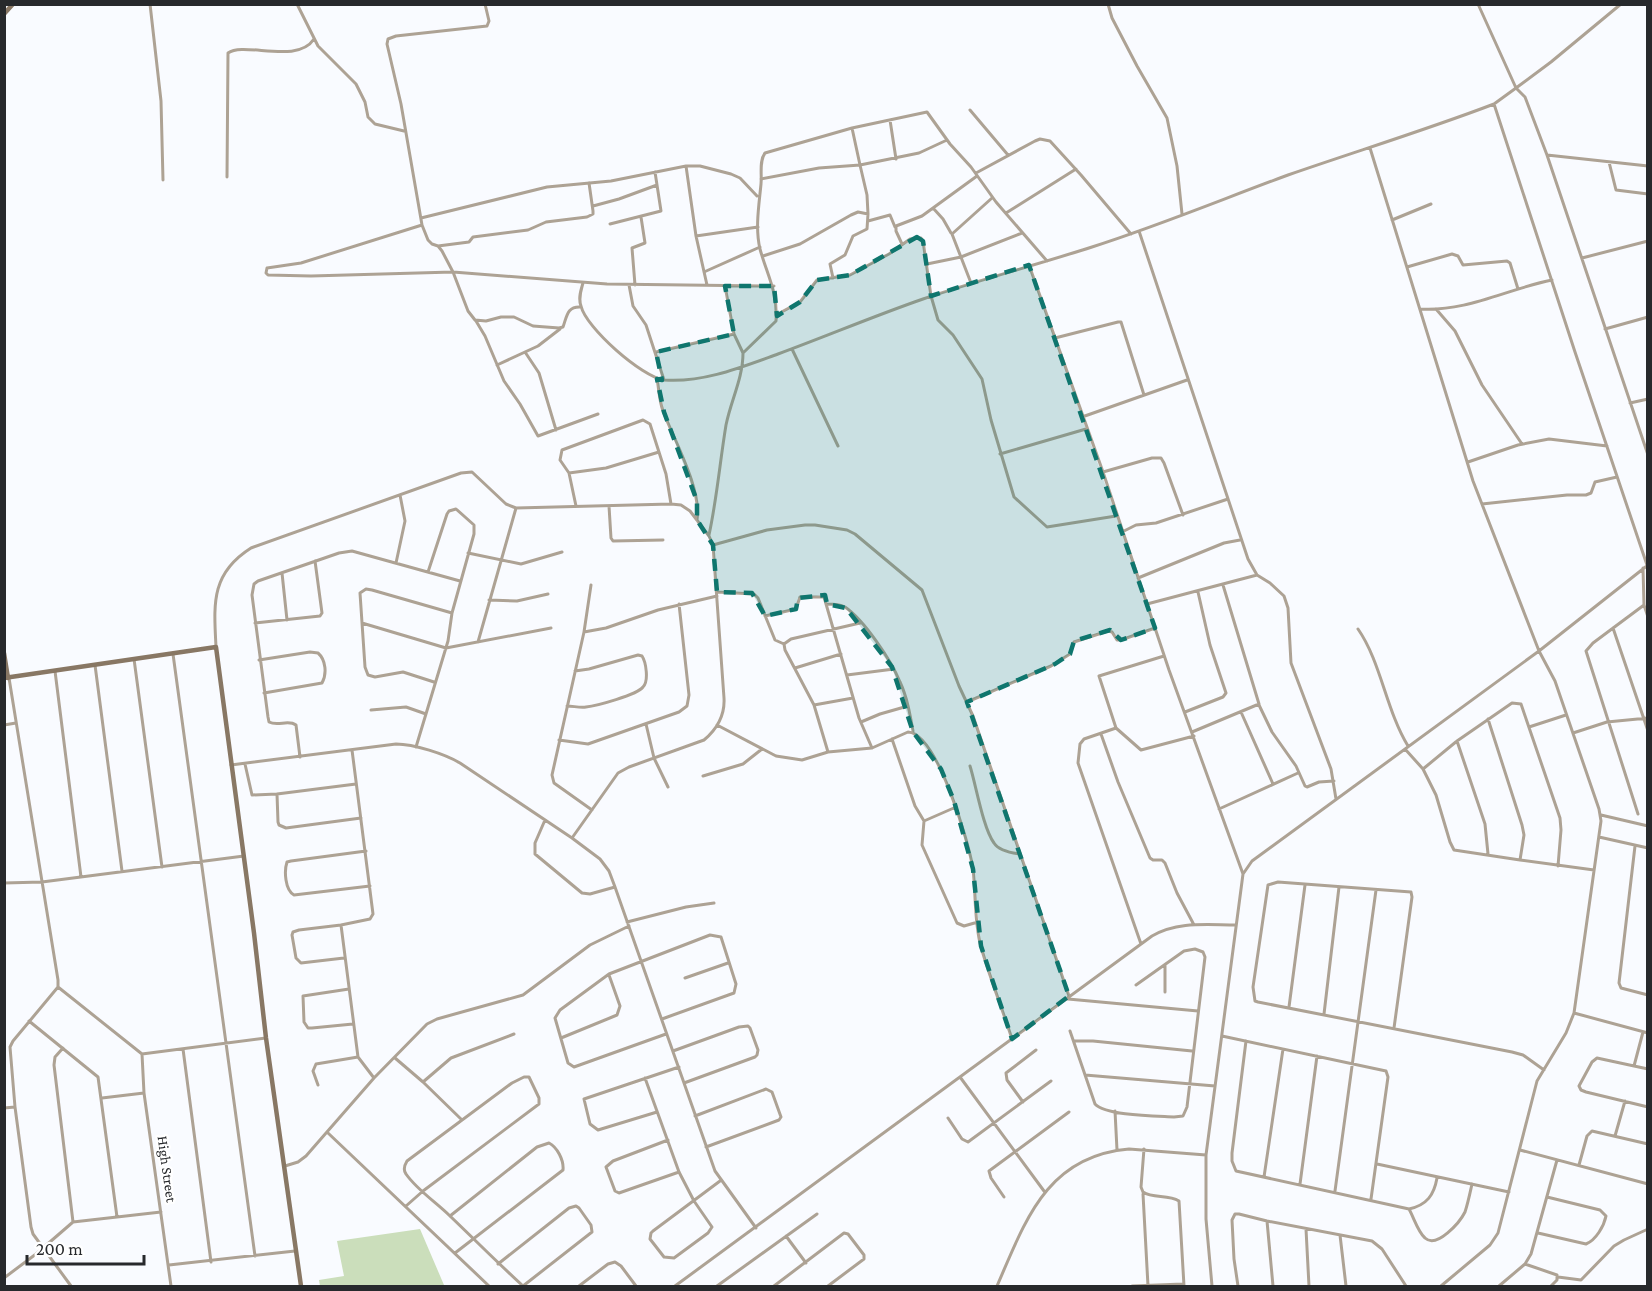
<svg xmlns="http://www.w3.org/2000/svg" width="1652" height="1291" font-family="'Crimson Pro',serif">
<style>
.green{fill:#cbdebb}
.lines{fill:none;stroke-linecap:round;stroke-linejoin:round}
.street{stroke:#ada294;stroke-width:3}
.secondary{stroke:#887764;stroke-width:4.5}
.marked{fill:#0f766e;fill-opacity:0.2;stroke:#0f766e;stroke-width:4.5;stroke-dasharray:12 8;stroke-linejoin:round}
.labels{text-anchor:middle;stroke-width:4.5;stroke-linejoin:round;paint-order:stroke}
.street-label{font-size:15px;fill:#27292c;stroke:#fff}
</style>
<rect width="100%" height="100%" fill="#f9fbff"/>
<path class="green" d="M420 1229 444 1285 435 1286H320L319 1280 344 1276 337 1241Z"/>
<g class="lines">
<path class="street" d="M150 4 161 101 163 180
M297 4 318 46 356 84 365 102 368 117 375 124 404 131
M485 4 489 21 487 26 396 36 388 39 387 44 401 104 422 225 428 240 432 244 438 246 442 251 453 272 468 311 475 320 486 321 501 317H514L533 326 559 328 563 327C567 316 567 306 581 307
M1108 4 1112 18 1137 66 1167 118 1177 166 1182 214
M1478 4 1516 88 1494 104 1575 352 1647 565
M1621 4 1551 62 1516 88 1525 97 1547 155 1648 455
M970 110 1008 155
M890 120 896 159
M852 128 860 165 919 153 947 140
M1370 148 1473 481 1539 651 1555 681 1599 809 1601 821 1574 1013 1566 1033 1537 1081 1498 1233 1490 1245 1441 1286
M1547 155 1648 166
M1609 162 1616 190 1648 194
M686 166 696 236 707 285
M976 173 1035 141 1040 139 1050 141 1081 175 1131 234
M227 177 228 53C244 41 297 65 314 39
M761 179 819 168 860 165 867 195 868 214
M593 206 619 199 657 185
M933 208 943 219 951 233
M1006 213 1076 169
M421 218 547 187 611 181 686 166H700L731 174 740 178 757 196
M1392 220 1431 204
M868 221 890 215 895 227
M610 224 661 211 655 172
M422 225 301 263 267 268 266 273 268 275 311 276 453 272 607 284 774 286
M1139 231 1248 559 1257 575 1270 583 1284 596 1288 608 1291 663 1331 769 1336 799
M696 236 758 227
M902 244 896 231V226L922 216 977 176
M438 246 469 242 473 237 528 230 546 222 587 217 593 214V211L589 183
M763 256 800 244 851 215 858 212 868 214 867 229 853 236 845 255 830 264 833 278
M1582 258 1648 241
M927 264 961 257 1022 233
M1029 265 1103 472 1169 670 1243 874
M1407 267 1452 254 1458 256 1463 265 1507 261 1510 263 1518 289
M704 272 760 247
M583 283C581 290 578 298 581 306 586 328 642 377 664 380
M971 283 952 234 992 198
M629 285 633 306 646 325 664 380C703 383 742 367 778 354 827 336 874 316 923 299 979 280 1036 265 1092 247 1158 226 1223 199 1288 175 1357 151 1426 130 1494 104
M635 285 632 248 645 243 641 217
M725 286 734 334 743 353
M1420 309C1467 312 1507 289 1552 280
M1436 309 1455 331 1482 385 1522 444
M776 315 800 302 817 280 850 275 889 254 910 239 921 238 923 241 931 296 938 320 953 335 982 379 991 420 1014 497 1047 527 1116 516
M476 321 485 336 504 381 520 404 538 436 598 414
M1605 329 1648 317
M1055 338 1118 322H1121L1144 395
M792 349 838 446
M525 352 539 373 556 430
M656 352 734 334
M497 365 538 346 560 329
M657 379C659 389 659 400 663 411 674 440 702 489 697 520
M1630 403 1648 399
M1082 417 1187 380
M1000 454 1086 429
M1468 462 1518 445 1549 439 1607 446
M1103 472 1152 458H1161L1164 463 1183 515
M569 473 606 468 659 452
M1482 504 1567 495H1586L1591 493 1595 482 1617 477
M576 506 569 473 560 460 562 450 643 420 650 424 666 474 671 504
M609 506 611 538 613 541 663 540
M1122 532 1136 525 1156 523 1228 499
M709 535C717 498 720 461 726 425 731 400 743 378 743 353L776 321C778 292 767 275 760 249 755 228 759 205 761 184 762 174 759 161 765 153L852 128 927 112 950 144 971 167 996 202 1047 261
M713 545 767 530 805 525H815L847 530 855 534 922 590 959 686 973 716 1069 996
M468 553 521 564 562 552
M396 563 405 521 400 495
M1643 568 1644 605 1648 617
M282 573 287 620
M1138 578 1224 543 1240 540
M591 585 584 632 552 775 554 783 592 810
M717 592 754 594 758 598 775 640 784 644
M489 600 517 601 548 594
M827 604C833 604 839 604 845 607 864 620 891 660 900 682 907 697 910 714 913 731
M1147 604 1257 575
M765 616 796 609 800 597H824L859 718 872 748
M255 623 320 616 322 613 315 561
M362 623 446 648 551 628
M1613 628 1648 731
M1358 629C1381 662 1386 710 1408 746
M584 632 606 628 658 610 717 596
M478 642 516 508
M216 647C214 605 210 574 251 548L461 473 472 472 506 504 516 508 671 504 681 505 690 511 709 536 713 545 724 698C725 715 717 729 704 740L629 767 618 773 572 838
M173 654 255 1256
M134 659 162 867
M259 660 310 652 318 653C326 660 327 674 322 683L264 693
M95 665 122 871
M795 668 841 654
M55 671 81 877
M847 675 894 669
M9 678 58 980V987L13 1041 10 1047 15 1107 31 1227 33 1234 71 1286
M434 682 403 672 375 677 368 675 365 667 360 593 366 589 372 590 452 613
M967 702 1051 666 1070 654 1074 642 1108 631 1112 632 1117 640H1121L1155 628
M814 705 853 698
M1259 705 1272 732 1296 766 1305 786 1307 787 1319 782 1334 781
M567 706C573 706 580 708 586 707 596 706 637 695 643 687 649 681 646 662 642 656L638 655 589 669 575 671
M371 710 406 707 426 714
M1185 712 1223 697 1226 693 1210 645 1198 592
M1241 712 1273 784
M1488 719 1522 825 1524 835 1520 860 1594 870
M861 722 880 714 908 706
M646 724 654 758 668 787
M4 725 16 723
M717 725 776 756 802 760 828 752 872 748 908 732C937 733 969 843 973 869 976 894 974 922 981 947 990 978 1002 1008 1012 1039
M1529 727 1566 715
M1116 728 1099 676 1164 656
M1192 732 1259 704 1223 585
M1573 733 1607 722 1648 718
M1101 734 1118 782 1150 858 1153 860H1162L1165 863 1177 893 1193 923
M892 739 915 806 924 821
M559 740 588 744 679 712 687 706 689 695 679 604
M1457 741 1485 824 1488 854
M416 747 448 641 452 613 474 534V525L456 509 449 511 447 514 428 572
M1405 749 1423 769 1457 741 1512 703 1521 704 1560 818 1561 830 1558 866
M352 750 373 914 370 919 341 925 358 1057 374 1078
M828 752 814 705 785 650 784 644 791 639 860 623
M300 757 296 725C288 719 278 727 269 722L268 717 252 595 254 584 258 581 339 553 352 551 460 581
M245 764 252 795 277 794
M231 765 396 744C414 744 445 754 460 763L572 838 600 859 609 871 615 887 715 1171 756 1228
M970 766C976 785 983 828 994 843 999 851 1012 853 1020 854
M1423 769 1436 795 1450 842 1454 850 1520 860
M703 776 743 764 762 749
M356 784 277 794 278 822 279 825 286 828 361 818
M956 807 924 821 922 845 957 923 964 926 978 922
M1219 809 1298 773
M1638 814 1586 651 1593 643 1644 605
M1601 815 1648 826
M545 820 535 843V854L582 893 590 894 615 887
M1599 837 1648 848
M1635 846 1619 983 1621 988 1648 995
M366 851 291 861 287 862C284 871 285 890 294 895L370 886
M4 883 42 882 244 856
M627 922 686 907 714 903
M341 925 299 930 293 932 292 935 296 958 301 963 344 958
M1141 944 1078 763 1080 744 1084 739 1116 728 1141 750 1194 736
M1165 965V992
M685 978 728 963
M58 987 142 1054 266 1038
M349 989 303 996 304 1022 308 1028H312L353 1024
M1068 999 1198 1011
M1289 1007 1305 885
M1574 1013 1648 1033
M1324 1014 1339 887
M662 1019 734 993 736 984 721 937 710 935 609 974 560 1010 555 1018 568 1063 574 1067 666 1034
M29 1021 98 1077 117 1217
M1394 1028 1412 897 1411 892 1278 882 1268 885 1253 987 1255 1001 1258 1002 1512 1052 1523 1055 1544 1070
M1070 1031 1095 1104C1106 1116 1157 1116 1174 1117L1183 1116 1187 1107 1205 957 1203 952 1195 949 1184 951 1136 985
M1222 1036 1386 1071 1388 1077 1371 1199
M561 1038 617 1015 620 1006 609 975
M1074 1041H1093L1192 1051
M1246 1041 1232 1153V1161L1236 1171 1409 1209C1414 1218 1418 1232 1425 1238 1437 1249 1460 1222 1465 1212 1468 1203 1470 1193 1472 1184
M63 1048 55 1057 54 1065 73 1222 161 1212
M183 1049 211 1262
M673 1051 739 1027 748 1026 750 1028 758 1050 757 1055 755 1057 684 1083
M142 1054 144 1093 171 1286
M395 1058 423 1082 462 1120
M1634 1066 1643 1032
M1648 1069 1597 1058 1592 1062 1579 1086 1581 1090 1586 1092 1648 1107
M1085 1075 1215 1086
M960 1077 1044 1191
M645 1078 679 1172 694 1201 712 1227 708 1233 674 1258 664 1257 650 1239 651 1233 653 1231 720 1181
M423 1082 451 1058 514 1034
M318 1085 313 1071 316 1064 358 1057
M102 1098 144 1093
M1023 1102 1007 1080 1006 1073 1036 1050
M4 1108 15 1107
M1115 1111 1117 1150
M657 1112 598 1130 590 1124 584 1099 679 1067
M695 1116 766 1089 772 1092 781 1117 779 1120 706 1147
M948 1118 962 1139 968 1142 1051 1081
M328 1133 489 1286
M1615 1136 1625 1101
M668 1140 613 1161 606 1167 615 1191 619 1193 679 1172
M1144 1149 1141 1187 1143 1192C1153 1199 1168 1194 1179 1201L1184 1286
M1520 1150 1648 1184
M1377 1164 1509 1192
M1579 1165 1587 1136 1592 1131 1648 1144
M285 1166 298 1162 306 1156 374 1078 427 1024 437 1019 523 995 590 945 629 926
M1264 1177 1283 1049
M1300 1184 1317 1056
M1335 1191 1376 890
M1143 1194 1148 1286
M1004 1197 991 1178 989 1171 1069 1112
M406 1206 423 1191 539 1104V1098L529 1077H524L512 1083 407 1161C404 1166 403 1170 406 1174 417 1190 436 1202 450 1216 474 1239 498 1263 523 1286
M1409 1209C1427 1205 1434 1195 1437 1178
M450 1216 537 1147 549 1143C557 1147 564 1160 563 1170L455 1253
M1267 1221 1273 1286
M1306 1229 1309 1286
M1538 1233 1586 1244C1596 1240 1604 1226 1606 1216L1600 1210 1547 1197
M1340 1235 1346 1286
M786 1236 806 1263
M498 1264 569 1208 576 1206 579 1208 591 1225 592 1232 523 1286
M1525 1264 1557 1275V1280L1551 1286
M169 1265 295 1251
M1558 1277 1581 1280 1614 1246 1624 1240 1648 1229
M4 1278 36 1254 73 1222
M579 1286 608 1264 615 1262 621 1266 636 1286
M675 1286 1152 936C1178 921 1207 925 1236 925
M717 1286 817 1214
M774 1286 844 1233 848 1234 864 1255V1259L828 1286
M997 1286C1025 1222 1046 1156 1129 1149L1206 1155
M1132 1286 1183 1284
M1212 1286 1206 1219V1155L1243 874 1252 861 1539 651 1648 565
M1238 1286 1234 1259 1232 1220 1235 1214H1239L1267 1221 1372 1241 1382 1249 1406 1286
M1499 1286 1525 1264 1531 1254 1557 1160"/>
<path class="secondary" d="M4 14 13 4
M4 653 8 678
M4 678 216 647 254 933 266 1038 301 1286"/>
</g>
<path class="marked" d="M917 237 923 241 931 296 1029 265 1155 628 1121 640 1110 630 1074 641 1070 654 1055 664 967 702 1069 996 1012 1039 981 946 973 869 954 801 941 769 913 732 892 667 846 608 827 604 825 595 798 598 796 609 765 616 752 593 717 592 713 545 697 520V501L664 412 657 379 662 380 656 352 734 334 725 286H774L777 316 800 302 817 280 850 275Z"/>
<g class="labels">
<g class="street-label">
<text transform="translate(167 1169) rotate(82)" y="5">High Street</text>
</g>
</g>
<rect width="1652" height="1291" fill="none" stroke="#27292c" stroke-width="12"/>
<path d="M27 1255v9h117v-9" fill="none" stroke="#27292c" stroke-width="3"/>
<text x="36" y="1255" font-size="18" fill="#27292c" stroke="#ffffff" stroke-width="4.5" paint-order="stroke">200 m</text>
</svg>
